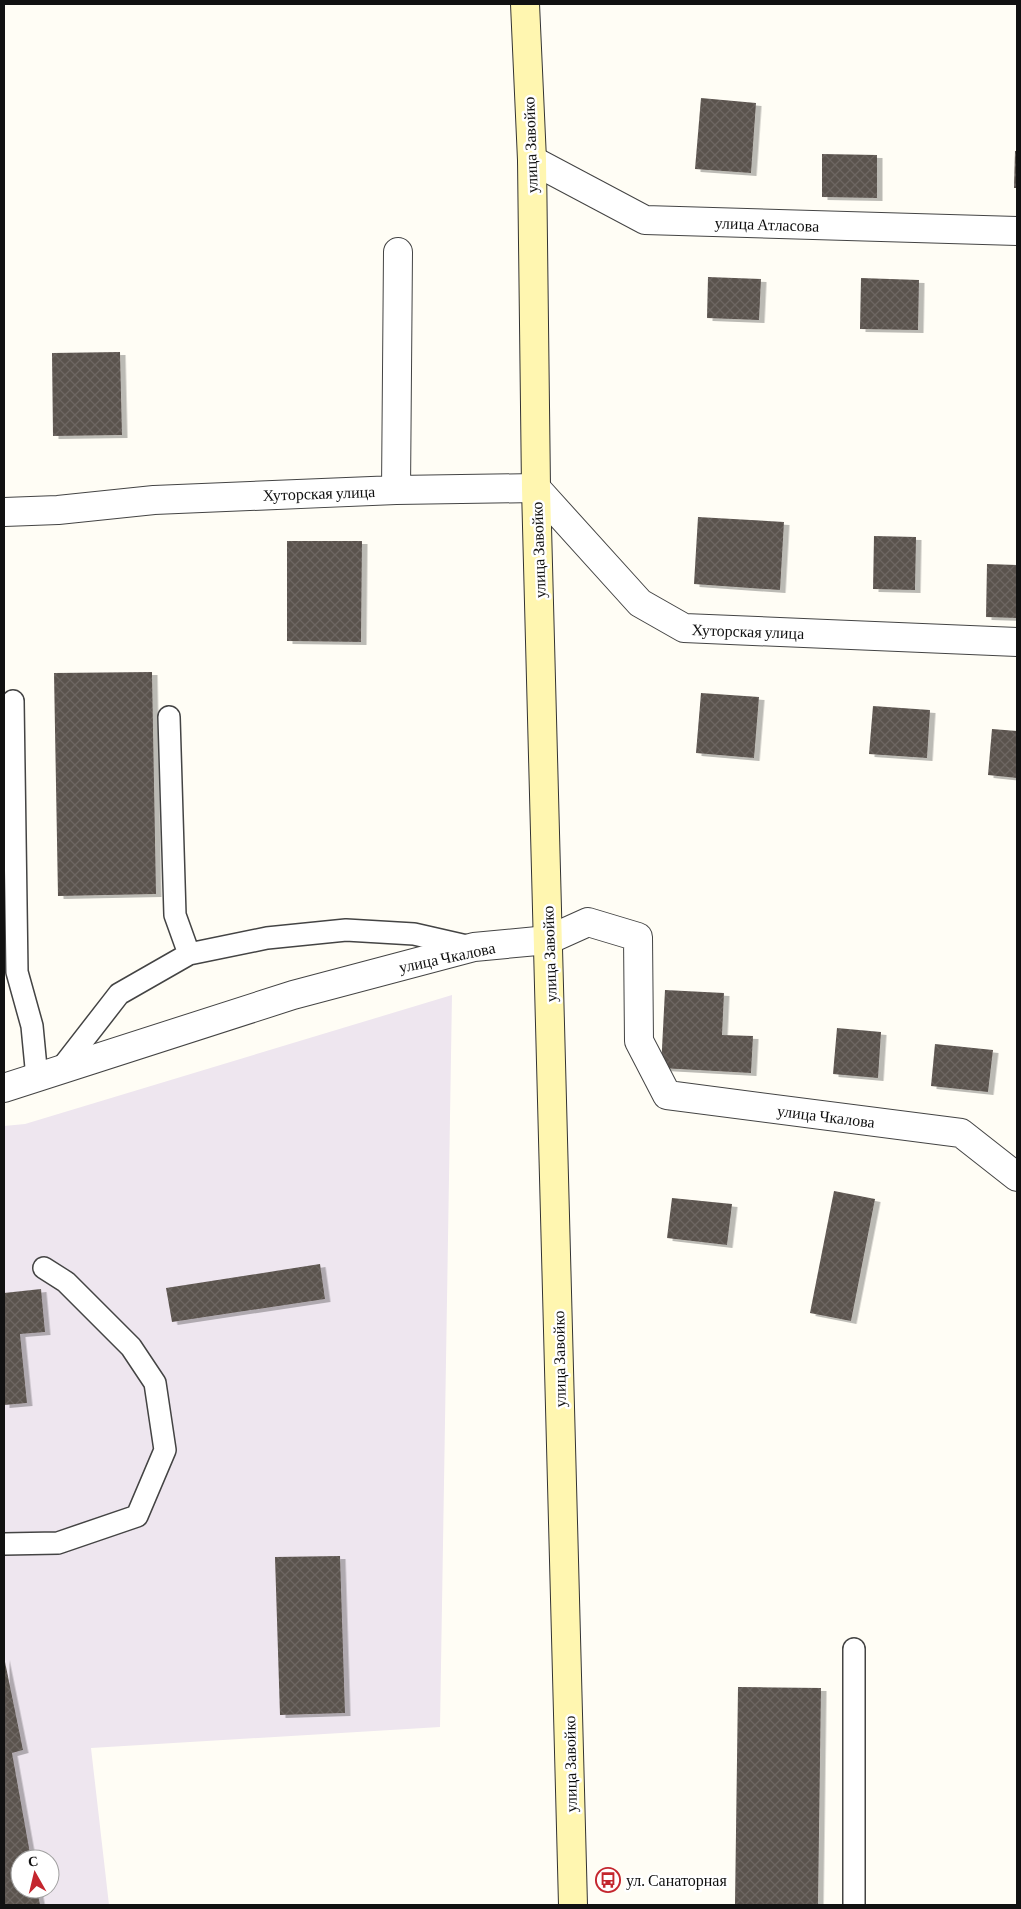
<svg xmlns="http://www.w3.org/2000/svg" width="1021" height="1909" font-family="'Crimson Pro',serif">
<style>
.industrial{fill:#eee6ef;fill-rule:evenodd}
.building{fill:url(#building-cross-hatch);filter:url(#shadow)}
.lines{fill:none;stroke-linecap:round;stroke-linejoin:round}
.service-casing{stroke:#444;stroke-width:24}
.minor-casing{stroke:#444;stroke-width:30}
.secondary-casing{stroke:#333;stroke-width:30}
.service{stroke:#fff;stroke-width:21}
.minor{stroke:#fff;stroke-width:28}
.secondary{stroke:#fff6b0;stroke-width:28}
.labels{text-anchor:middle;stroke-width:5;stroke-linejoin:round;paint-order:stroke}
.street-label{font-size:16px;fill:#111;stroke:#fff}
.poi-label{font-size:16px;fill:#111;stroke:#fff;text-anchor:start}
</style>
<defs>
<pattern id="building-cross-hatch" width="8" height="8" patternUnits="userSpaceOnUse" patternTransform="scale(1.25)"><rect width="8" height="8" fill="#5a524d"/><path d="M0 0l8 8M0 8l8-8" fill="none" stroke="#6d6662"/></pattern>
<filter id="shadow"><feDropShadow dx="5.5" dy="3" stdDeviation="0" flood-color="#0004"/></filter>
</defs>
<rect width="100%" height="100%" fill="#fffdf5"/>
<path class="industrial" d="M452 995 440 1727 91 1748 109 1905H4V1126L25 1124ZM20 1859H50V1889H20Z"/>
<path class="building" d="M701 98 756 103 751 173 695 169Z
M1015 151H1017V188H1014Z
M822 154 877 155V198L822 197Z
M708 277 761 279 759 320 707 318Z
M861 278 919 280 918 330 860 329Z
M120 352 122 435 53 436 52 353Z
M698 517 784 522 780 590 694 584Z
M874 536 916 537 915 590 873 589Z
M287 541H362L361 642 287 641Z
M987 564 1017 565V618L986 617Z
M152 672 156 894 58 896 54 673Z
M701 693 759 697 754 758 696 753Z
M873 706 930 710 927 758 869 754Z
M992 729 1017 731V778L988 775Z
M665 990 724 993 722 1035 753 1036 751 1073 661 1068Z
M837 1028 881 1032 878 1078 833 1074Z
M935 1044 993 1050 988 1092 931 1086Z
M834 1191 875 1199 851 1321 810 1313Z
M672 1198 732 1204 727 1245 667 1238Z
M320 1264 325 1299 172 1322 166 1288Z
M41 1289 45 1332 20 1334 27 1403 4 1405V1293Z
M340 1556 345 1713 280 1715 275 1557Z
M4 1657 23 1750 12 1753 31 1859H20V1889H37L40 1905H4Z
M738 1687 821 1688 818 1905H735Z"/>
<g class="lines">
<defs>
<path id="service" d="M13 701 17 972 32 1026 37 1078
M169 717 175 915 189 954
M60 1070 119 994 189 954 267 938 346 930 414 934 471 947
M4 1544 58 1543 137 1516 165 1450 155 1383 131 1347 66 1282 44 1268
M854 1649V1905"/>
<path id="minor" d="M532 160 645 220 1017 231
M396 490 536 488 640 603 684 628 1017 642
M4 512 58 510 154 500 396 490 398 252
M4 1088 293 995 474 947 548 940 588 922 638 937 639 1041 667 1095 961 1133 1017 1177"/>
<path id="secondary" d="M525 4 532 160 536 488 573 1905"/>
</defs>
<use href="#service" class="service-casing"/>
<use href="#minor" class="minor-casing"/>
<use href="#secondary" class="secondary-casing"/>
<use href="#service" class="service"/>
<use href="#minor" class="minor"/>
<use href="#secondary" class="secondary"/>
</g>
<defs>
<symbol id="bus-ring" viewBox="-11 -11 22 22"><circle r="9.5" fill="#fff" stroke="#c4262e" stroke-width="1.5"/><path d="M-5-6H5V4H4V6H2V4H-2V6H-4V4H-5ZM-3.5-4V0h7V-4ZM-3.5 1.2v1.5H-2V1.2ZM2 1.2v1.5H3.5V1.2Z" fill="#c4262e"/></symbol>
</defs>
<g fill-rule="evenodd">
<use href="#bus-ring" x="594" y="1866" width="28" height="28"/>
</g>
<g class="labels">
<g class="street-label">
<text transform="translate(530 145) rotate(-92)" y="6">улица Завойко</text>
<text transform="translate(767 224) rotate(2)" y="6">улица Атласова</text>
<text transform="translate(319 493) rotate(-2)" y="6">Хуторская улица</text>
<text transform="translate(538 550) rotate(-92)" y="6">улица Завойко</text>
<text transform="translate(748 631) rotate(2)" y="6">Хуторская улица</text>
<text transform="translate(549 954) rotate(-92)" y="6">улица Завойко</text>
<text transform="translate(447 957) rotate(-12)" y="6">улица Чкалова</text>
<text transform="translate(826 1116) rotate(7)" y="6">улица Чкалова</text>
<text transform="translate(559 1359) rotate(-91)" y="6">улица Завойко</text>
<text transform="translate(570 1764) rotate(-91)" y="6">улица Завойко</text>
</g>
<g class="poi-label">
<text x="626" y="1886">ул. Санаторная</text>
</g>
</g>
<rect width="1021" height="1909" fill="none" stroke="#111111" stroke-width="10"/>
<g transform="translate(35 1874) rotate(352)"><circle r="24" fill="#ffffff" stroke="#a0a0a0"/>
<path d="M0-4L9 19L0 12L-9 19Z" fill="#c4262e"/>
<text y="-8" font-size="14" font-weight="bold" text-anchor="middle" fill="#111111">С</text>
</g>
</svg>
